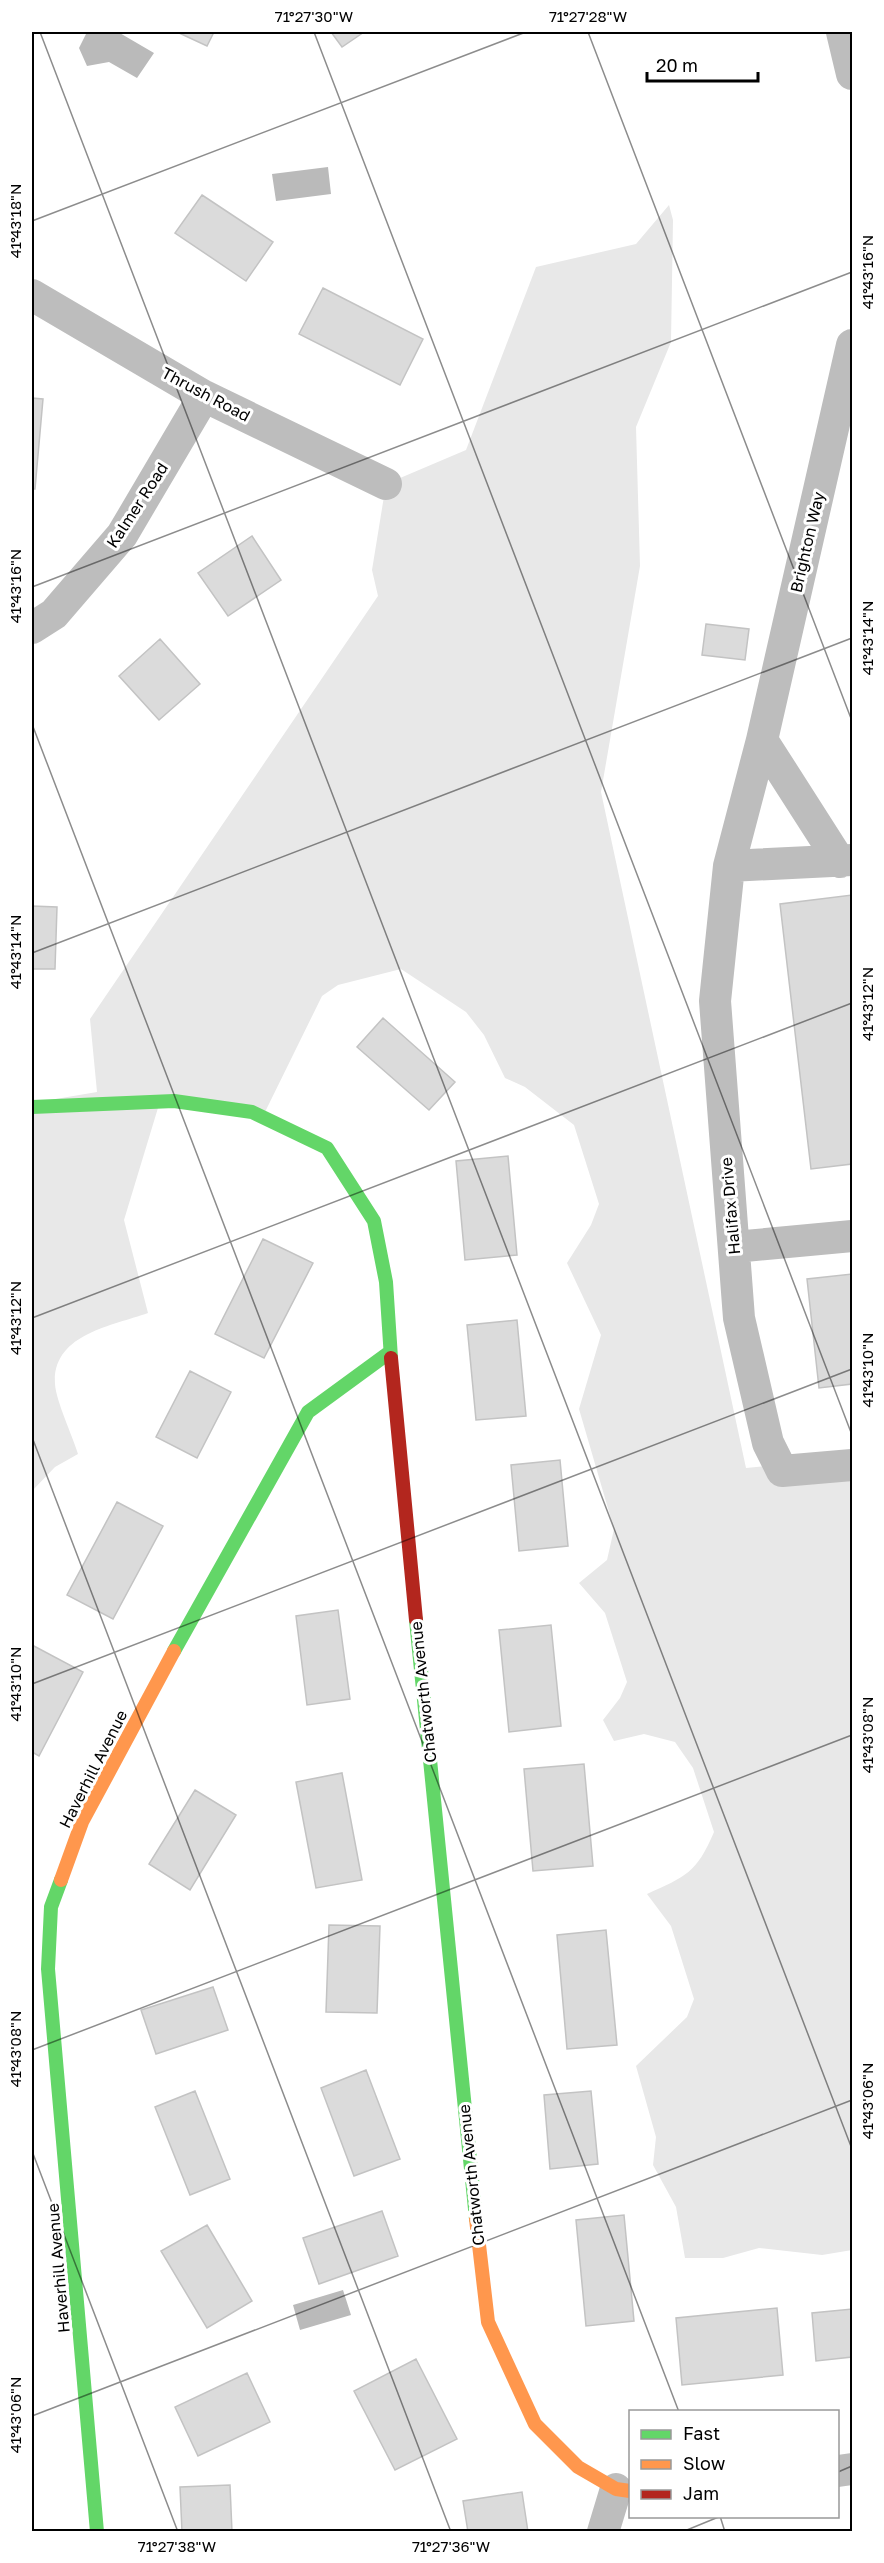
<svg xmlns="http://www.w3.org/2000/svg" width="884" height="2563" font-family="'Golos Text',sans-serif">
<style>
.green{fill:#e8e8e8}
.water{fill:#bababa}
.building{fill:#dbdbdb;stroke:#c3c3c3;stroke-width:1.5}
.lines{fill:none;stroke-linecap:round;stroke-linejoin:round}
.street{stroke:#bdbdbd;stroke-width:32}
.fast{stroke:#63d668;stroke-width:14}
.slow{stroke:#ff974d;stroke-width:14}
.jam{stroke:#b3261e;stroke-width:14}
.ticks{fill:none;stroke:#000;stroke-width:1.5;stroke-opacity:0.45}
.labels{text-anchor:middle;stroke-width:6;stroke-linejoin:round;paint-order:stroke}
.street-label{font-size:16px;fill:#000;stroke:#fff}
.neatline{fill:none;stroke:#000;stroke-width:2}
.ticks-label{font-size:15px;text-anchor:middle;fill:#000}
</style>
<rect width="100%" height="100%" fill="#fff"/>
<path class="green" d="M669 205 673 220 671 342 636 427 640 566 601 792 746 1468 852 1458V2250L822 2255 759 2248 723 2258H685L676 2207 653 2165 656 2137 636 2066 687 2017 694 1999 671 1926 647 1894C686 1876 696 1874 714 1832L693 1768 675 1742 644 1734 614 1741 603 1720 620 1698 627 1682 605 1613 579 1583 607 1560 614 1529 579 1409 601 1335 567 1263 591 1225 599 1204 574 1125 525 1087 505 1078 484 1035 466 1012 401 969 338 985 322 996 265 1112 161 1098 124 1220 148 1313C112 1326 52 1334 55 1384 56 1401 73 1437 78 1454L55 1467 32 1491V1103L97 1092 90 1019 378 596 372 570 386 484 466 450 536 267 636 244Z"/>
<path class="water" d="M87 32H118L154 53 137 78 109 62 87 66 79 48Z
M328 167 331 194 276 201 272 174Z
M343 2290 351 2315 300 2330 293 2305Z"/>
<path class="building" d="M177 32H214L207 46Z
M331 32H364L342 47Z
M202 195 273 242 246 281 175 233Z
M323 288 423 339 400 385 299 334Z
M32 398 43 399 35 489H32Z
M252 536 281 580 228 616 198 573Z
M706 624 749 629 745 660 702 655Z
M160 639 200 684 159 720 119 676Z
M852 895V1164L811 1169 780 904Z
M32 906 57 907 55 969H32Z
M383 1018 455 1082 429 1110 357 1047Z
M508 1156 517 1255 465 1260 456 1161Z
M263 1239 313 1263 264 1358 215 1334Z
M852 1274V1384L819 1388 807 1279Z
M517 1320 526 1416 476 1420 467 1325Z
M190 1371 231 1392 197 1458 156 1437Z
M560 1460 568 1546 519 1551 511 1465Z
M117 1502 163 1526 113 1619 67 1595Z
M338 1610 350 1699 307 1705 296 1616Z
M551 1625 561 1726 509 1732 499 1630Z
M32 1645 83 1672 39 1756 32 1752Z
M584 1764 593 1866 533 1871 524 1769Z
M342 1773 362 1880 316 1888 296 1782Z
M195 1790 236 1815 190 1890 149 1864Z
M329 1925 380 1926 377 2013 326 2012Z
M606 1930 617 2045 567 2049 557 1935Z
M213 1987 228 2030 156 2054 141 2010Z
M366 2070 400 2159 354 2176 321 2088Z
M195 2091 230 2179 190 2195 155 2107Z
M591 2091 598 2164 550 2169 544 2095Z
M382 2211 398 2256 319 2284 303 2238Z
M624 2215 634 2321 586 2326 576 2220Z
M207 2225 252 2301 207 2328 161 2251Z
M777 2308 783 2375 682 2385 676 2318Z
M852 2309V2357L816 2361 812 2313Z
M416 2359 457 2439 395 2470 354 2391Z
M247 2373 270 2422 198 2456 175 2407Z
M230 2485 232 2532H182L180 2487Z
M522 2492 528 2532H468L463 2501Z"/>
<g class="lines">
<path class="street" d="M842 32 852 74
M32 295 204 396 386 484
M852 345 762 740 729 866 715 1001 739 1318 768 1443 782 1471 852 1465
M32 628 54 614 122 535 204 396
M762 740 840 862
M729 866 852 860
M734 1247 852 1236
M838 2471 852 2469
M603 2532 616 2489"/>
<path class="fast" d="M32 1107 174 1101 252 1112 327 1148 374 1221 386 1282 391 1358
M416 1620 476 2219
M174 1651 308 1412 390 1352
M61 1880 51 1907 48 1969 97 2532"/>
<path class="slow" d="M61 1880 82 1822 174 1651
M476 2219 488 2322 535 2424 578 2467 616 2489 630 2491"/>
<path class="jam" d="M391 1358 416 1620"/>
</g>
<path class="ticks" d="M40 32 852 2149M314 32 852 1435M588 32 852 721M32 221 526 32M32 587 852 272M32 724 679 2412M32 953 852 638M32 1318 852 1003M32 1437 451 2532M32 1684 852 1369M32 2050 852 1735M32 2151 178 2532M32 2416 852 2100M838 2472 852 2466M720 2516 725 2532M682 2532 721 2516"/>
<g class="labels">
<g class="street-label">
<text transform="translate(206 394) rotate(28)" y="6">Thrush Road</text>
<text transform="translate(137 505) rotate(-57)" y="6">Kalmer Road</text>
<text transform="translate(807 542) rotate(-77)" y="6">Brighton Way</text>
<text transform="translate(730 1206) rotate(-95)" y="6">Halifax Drive</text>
<text transform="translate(423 1692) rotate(-96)" y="6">Chatworth Avenue</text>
<text transform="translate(93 1769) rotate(-63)" y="6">Haverhill Avenue</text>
<text transform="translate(471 2175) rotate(-96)" y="6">Chatworth Avenue</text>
<text transform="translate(58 2268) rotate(-95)" y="6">Haverhill Avenue</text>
</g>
</g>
<rect width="884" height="2563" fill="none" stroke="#ffffff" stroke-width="66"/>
<rect x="629" y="2410" width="210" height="108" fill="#ffffff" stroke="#999999" stroke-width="1.5"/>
<rect x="641" y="2430" width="30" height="9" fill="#63d668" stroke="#999999" stroke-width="1.5"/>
<text x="683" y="2440" font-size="18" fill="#000000">Fast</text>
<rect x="641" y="2460" width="30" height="9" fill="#ff974d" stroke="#999999" stroke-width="1.5"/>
<text x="683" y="2470" font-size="18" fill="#000000">Slow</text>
<rect x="641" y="2490" width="30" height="9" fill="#b3261e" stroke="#999999" stroke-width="1.5"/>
<text x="683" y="2500" font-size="18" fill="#000000">Jam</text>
<path d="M647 72v9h111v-9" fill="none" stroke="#000000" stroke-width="3"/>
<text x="656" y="72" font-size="18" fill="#000000" stroke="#ffffff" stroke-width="4.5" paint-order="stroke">20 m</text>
<rect x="33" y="33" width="818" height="2497" class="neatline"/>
<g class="ticks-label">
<text x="314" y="22">71°27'30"W</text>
<text x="588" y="22">71°27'28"W</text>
<text transform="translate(16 221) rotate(-90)" y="5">41°43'18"N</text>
<text transform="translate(868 272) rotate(-90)" y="5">41°43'16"N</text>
<text transform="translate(16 586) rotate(-90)" y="5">41°43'16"N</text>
<text transform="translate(868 638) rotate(-90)" y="5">41°43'14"N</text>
<text transform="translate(16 952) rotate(-90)" y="5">41°43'14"N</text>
<text transform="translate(868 1004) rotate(-90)" y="5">41°43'12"N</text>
<text transform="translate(16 1318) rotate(-90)" y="5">41°43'12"N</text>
<text transform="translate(868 1370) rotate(-90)" y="5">41°43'10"N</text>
<text transform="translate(16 1684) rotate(-90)" y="5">41°43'10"N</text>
<text transform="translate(868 1735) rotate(-90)" y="5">41°43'08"N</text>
<text transform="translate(16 2049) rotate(-90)" y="5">41°43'08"N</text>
<text transform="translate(868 2101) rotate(-90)" y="5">41°43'06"N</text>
<text transform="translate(16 2415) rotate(-90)" y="5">41°43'06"N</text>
<text x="177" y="2552">71°27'38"W</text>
<text x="451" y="2552">71°27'36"W</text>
</g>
</svg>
